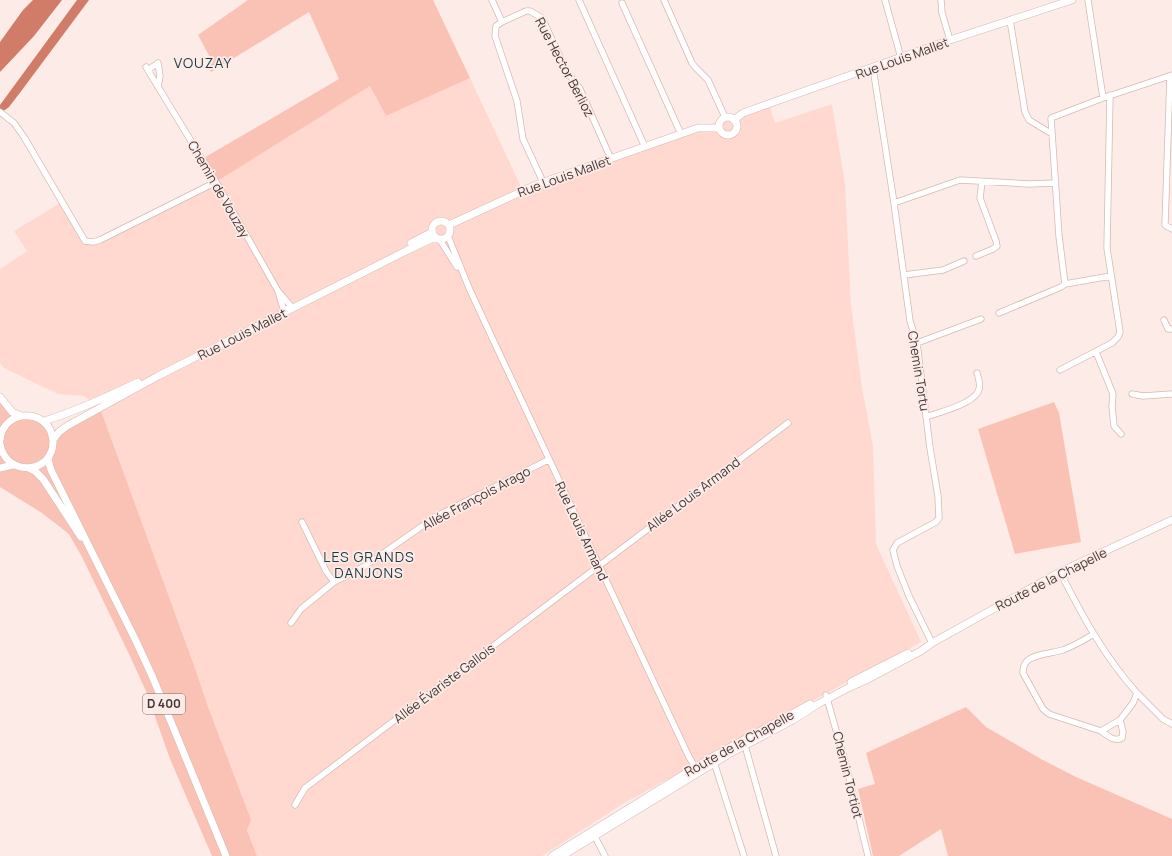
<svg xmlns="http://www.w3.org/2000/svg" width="1172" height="856" font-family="Manrope,sans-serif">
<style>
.built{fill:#ffd9d0}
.green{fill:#f9c2b5}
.water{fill:#d17c68}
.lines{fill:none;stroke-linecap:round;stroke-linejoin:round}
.minor-casing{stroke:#d5b9b2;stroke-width:7}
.major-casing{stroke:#d5b9b2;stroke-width:8}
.minor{stroke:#fff;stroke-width:5.5}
.major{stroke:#fff;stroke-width:7}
.labels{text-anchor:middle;stroke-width:3.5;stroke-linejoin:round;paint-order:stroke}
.shield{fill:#fdebe7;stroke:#796c69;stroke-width:1}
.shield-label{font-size:12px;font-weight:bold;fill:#413633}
.street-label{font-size:13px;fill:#413633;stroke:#fdebe7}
.neighbourhood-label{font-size:14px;letter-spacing:1px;fill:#193940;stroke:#fdebe7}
</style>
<rect width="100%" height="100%" fill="#fdebe7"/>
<path class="built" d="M470 78 523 191 748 111 770 107 775 123 832 104 845 184 851 305 862 388 873 446 876 544 921 642 624 803 542 856H257L247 829 195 668 100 408 84 396 58 394 4 368 0 363V269L27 251 14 231 62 202 85 241 93 242 211 185 370 86 386 116Z"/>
<path class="green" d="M248 0H433L470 78 386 116 370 86 216 182 202 159 339 79 309 12 211 72 207 66 213 63 198 35Z
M0 397 12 412 35 417 52 435 100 408 195 668 208 707 251 820 247 830 257 856H212L170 759 146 691 128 652 83 559 69 534 42 513 0 487Z
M1054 402 1059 413 1081 542 1015 554 978 429Z
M966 707 986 727 1041 759 1076 777 1172 819V856H948L941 829 899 856H873L858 789 875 784 866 753Z"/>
<path class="water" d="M33 0H62L34 36 0 72V42L23 10Z
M77 0H89L22 90 9 107 5 110 0 111V105Z"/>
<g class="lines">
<defs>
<path id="minor" d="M492 0 502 22
M579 0 645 147
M664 0 692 63 695 67 708 80 725 117
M885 0 901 58
M941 0 942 13 950 40
M1088 0 1103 98
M622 3 681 134
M1010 20 1025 112 1029 120 1052 134
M146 67 216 182 278 291
M873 68 894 203 910 321 917 343 930 448 938 496 939 518 936 522 897 543 893 550 897 566 909 596 932 643
M148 70 158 63 160 76 158 87
M1170 76 1165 225 1172 229
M0 112 14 123 24 137 85 241 93 242 100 240 216 182
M543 182 523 139 517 101 495 36 496 26 502 22 526 11H530L542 18 567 72 580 89 611 159
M894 203 960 180 1029 184 1055 183
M448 236 469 288 488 329 689 757 697 770
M440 240 457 267
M976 256 993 249 997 246 996 241 980 198 982 182
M904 275 943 270 964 261
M1065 284 1111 276
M278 291 290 305 288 310 283 308Z
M999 313 1061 287 1065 284 1059 236 1051 118 1103 98 1172 75
M1164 320 1168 329H1172
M917 343 981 319
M1096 352 1113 394 1112 406 1114 426 1121 434
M1060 370 1112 343 1118 337 1120 332 1107 248 1110 95
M1132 394 1143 396 1172 394
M926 417C940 412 970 405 978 392 981 387 979 379 977 373
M302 522 326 571 334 582
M1060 572C1083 617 1104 656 1137 693L1133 703 1120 720 1101 731 1049 714 1043 709 1023 673C1023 668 1024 664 1027 661 1034 654 1053 653 1063 650 1074 646 1084 640 1094 634
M291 623 301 609 334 582 365 566 435 517 548 460
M1137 693 1163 719 1172 724
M826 695 846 765 868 856
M1101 731C1108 736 1114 742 1122 738L1123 732 1120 720
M744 742 776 856
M713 759 744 856
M295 805 305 788 788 423
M593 833 605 856"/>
<path id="major" d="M719 126a9 9 0 1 1 18 0a9 9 0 1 1-18 0Z
M734 120 743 113 768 104 950 40 1072 0
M432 230a9 9 0 1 1 18 0a9 9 0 1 1-18 0Z
M449 225 538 184 698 128H719
M411 243 432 232
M0 397 12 412 21 416
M41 420 44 421C77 411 107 397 138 382
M0 440C3 407 51 408 53 441 54 474 6 478 0 444
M53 440 59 432 67 426 158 376 410 249 431 239H437
M50 454 48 460 51 470 136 641 153 678 226 856
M0 468 13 465
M29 468 35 471 43 479 81 537
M851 682 908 653
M552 856 712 757 810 704
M562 856 729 754 793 720 818 704 848 688 868 679 921 651 932 643 1060 572 1172 520"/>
</defs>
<use href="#minor" class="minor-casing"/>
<use href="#major" class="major-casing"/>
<use href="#minor" class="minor"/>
<use href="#major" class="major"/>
</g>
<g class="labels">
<rect class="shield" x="143" y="694" width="42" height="20" rx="3"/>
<g class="shield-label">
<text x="164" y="708">D 400</text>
</g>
<g class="street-label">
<text transform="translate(902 58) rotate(-20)" y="5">Rue Louis Mallet</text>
<text transform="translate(565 67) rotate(62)" y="5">Rue Hector Berlioz</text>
<text transform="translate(564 176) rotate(-20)" y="5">Rue Louis Mallet</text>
<text transform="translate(219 189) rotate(60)" y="5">Chemin de Vouzay</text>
<text transform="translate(242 334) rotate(-27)" y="5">Rue Louis Mallet</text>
<text transform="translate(919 371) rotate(81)" y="5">Chemin Tortu</text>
<text transform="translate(693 494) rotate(-37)" y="5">Allée Louis Armand</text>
<text transform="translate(476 498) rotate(-28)" y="5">Allée François Arago</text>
<text transform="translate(582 531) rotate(65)" y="5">Rue Louis Armand</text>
<text transform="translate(1051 579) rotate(-27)" y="5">Route de la Chapelle</text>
<text transform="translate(444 683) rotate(-37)" y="5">Allée Évariste Gallois</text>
<text transform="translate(739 743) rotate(-29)" y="5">Route de la Chapelle</text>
<text transform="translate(848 775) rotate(76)" y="5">Chemin Tortiot</text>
</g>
<g class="neighbourhood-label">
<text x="203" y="68">VOUZAY</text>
<text x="369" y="562">LES GRANDS<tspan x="369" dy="16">DANJONS</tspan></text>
</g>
</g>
</svg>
